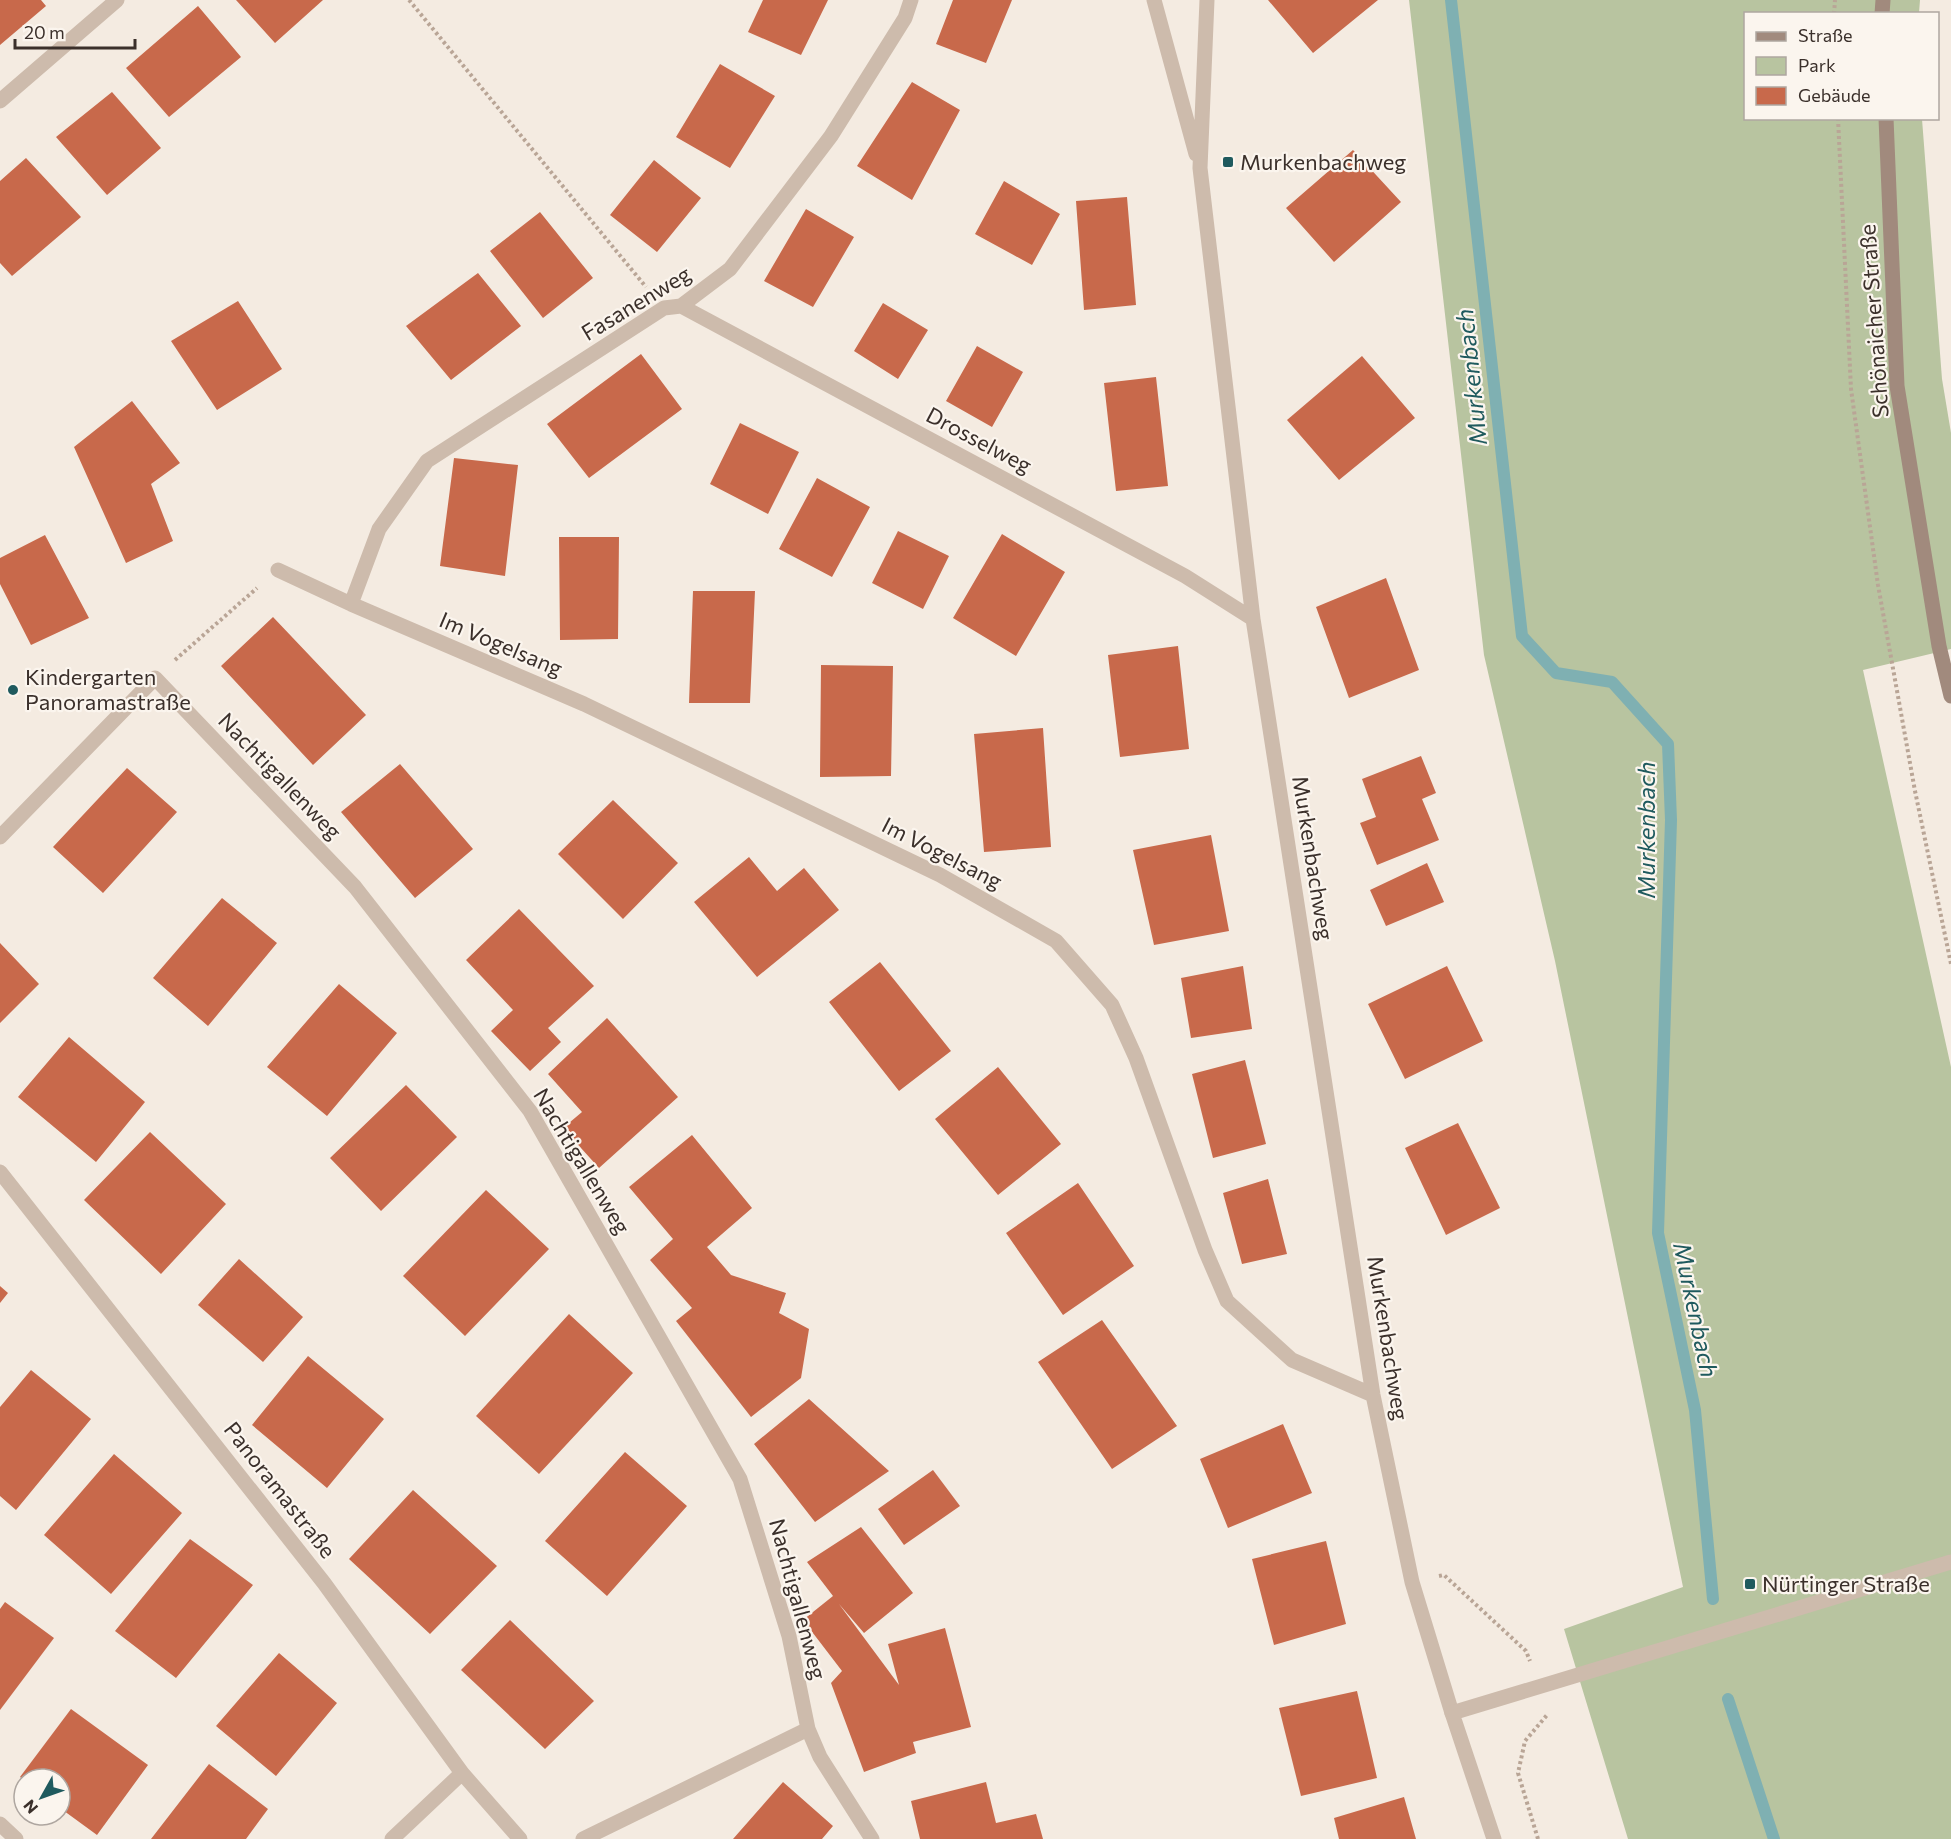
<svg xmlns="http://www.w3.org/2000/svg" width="1951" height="1839" font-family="Commissioner,sans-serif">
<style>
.green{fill:#b8c4a0}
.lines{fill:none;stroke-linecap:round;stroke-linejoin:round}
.stream{stroke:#7fb0b2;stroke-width:12}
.building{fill:#c8694b}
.path{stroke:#b9a596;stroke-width:4;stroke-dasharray:3 3;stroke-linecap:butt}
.minor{stroke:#cdbbac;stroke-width:15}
.tertiary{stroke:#cdbbac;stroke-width:15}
.secondary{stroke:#a18a7d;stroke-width:15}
.poi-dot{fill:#1f5a5e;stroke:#fbf5ee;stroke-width:2}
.labels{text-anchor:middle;stroke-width:4.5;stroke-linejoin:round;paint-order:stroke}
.poi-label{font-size:22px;fill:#3b302b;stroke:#fbf5ee;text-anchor:start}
.street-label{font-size:22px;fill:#3b302b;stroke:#fbf5ee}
.water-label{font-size:24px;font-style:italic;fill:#1f5a5e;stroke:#fbf5ee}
</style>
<rect width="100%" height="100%" fill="#f4ebe1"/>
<path class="green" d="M1409 0H1920L1919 13 1746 14V118L1922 119 1942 379 1951 433V649L1863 670 1951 1067V1839H1628L1564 1629 1683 1587 1555 961 1484 655Z"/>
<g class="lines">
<path class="stream" d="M1451 0 1522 636 1556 673 1612 682 1668 744 1671 820 1658 1233 1695 1410 1713 1599
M1728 1699 1774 1839"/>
</g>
<path class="building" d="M0 0H41L46 6 0 45Z
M236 0H323L275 43Z
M763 0H828L801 55 748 32Z
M953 0H1012L986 63 936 44Z
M1268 0H1378L1313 53Z
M198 6 241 57 169 117 126 68Z
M720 64 775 96 730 168 676 137Z
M912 82 960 110 912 200 857 166Z
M112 92 161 148 107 195 56 137Z
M1353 150 1401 202 1334 262 1286 208Z
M26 158 81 217 12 276 0 263V181Z
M654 160 701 198 657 252 610 215Z
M1004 181 1060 214 1032 265 975 234Z
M1127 197 1136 305 1084 310 1076 201Z
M806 209 854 237 813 307 764 281Z
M540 212 593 278 543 318 490 251Z
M478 273 521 326 451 380 406 326Z
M238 301 282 369 217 410 171 341Z
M883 303 928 330 898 379 854 351Z
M977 346 1023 372 992 427 946 401Z
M641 354 682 409 589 478 547 424Z
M1362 356 1415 418 1339 480 1287 420Z
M1156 377 1168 486 1116 491 1104 383Z
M132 401 180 463 151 484 173 541 126 563 74 447Z
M740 423 799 452 768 514 710 484Z
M454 458 518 465 505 576 440 566Z
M817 478 870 507 832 577 779 549Z
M898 531 949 556 923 609 872 583Z
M1002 534 1065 572 1016 656 953 618Z
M45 535 89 618 31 645 0 584V558Z
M559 537H619L618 639 560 640Z
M1386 578 1419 670 1349 698 1316 607Z
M693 591H755L750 703H689Z
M273 617 366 715 313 765 221 666Z
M1178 646 1189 749 1120 757 1108 655Z
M821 665 893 666 891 776 820 777Z
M1043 728 1051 847 984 852 974 734Z
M1421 756 1436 793 1422 799 1439 840 1377 865 1360 823 1376 817 1362 779Z
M400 764 473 849 415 898 341 812Z
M127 768 177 812 103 893 53 847Z
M613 800 678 863 623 919 558 854Z
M1211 835 1229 931 1154 945 1133 850Z
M749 857 777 891 804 868 839 910 757 977 694 902Z
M1427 863 1444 902 1386 926 1370 890Z
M222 898 277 943 208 1026 153 978Z
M519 909 594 986 548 1028 561 1042 530 1071 491 1031 513 1010 466 960Z
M0 943 39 984 0 1023Z
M880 962 951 1051 899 1091 829 1002Z
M1243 966 1252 1029 1191 1038 1181 978Z
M1447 966 1483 1041 1405 1079 1368 1004Z
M339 984 397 1033 327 1116 267 1067Z
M607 1018 678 1097 599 1168 563 1128 582 1112 548 1074Z
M69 1037 145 1102 96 1162 18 1097Z
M1245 1060 1266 1144 1213 1158 1192 1074Z
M998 1067 1061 1144 998 1195 935 1119Z
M406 1085 457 1137 381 1211 330 1158Z
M1458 1123 1500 1208 1446 1235 1405 1148Z
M150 1132 226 1204 161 1274 84 1200Z
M692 1135 752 1208 707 1247 731 1275 786 1293 779 1313 809 1329 801 1378 751 1417 676 1321 692 1308 650 1260 673 1239 629 1187Z
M1268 1179 1287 1254 1242 1264 1223 1193Z
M1078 1183 1134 1266 1063 1315 1006 1233Z
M486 1190 549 1249 465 1336 403 1276Z
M239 1259 303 1317 263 1362 198 1305Z
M0 1286 8 1293 0 1303Z
M569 1314 633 1373 539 1474 476 1416Z
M1102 1320 1177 1426 1112 1469 1038 1362Z
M308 1356 384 1419 327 1488 252 1425Z
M31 1370 91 1419 16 1510 0 1496V1407Z
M809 1399 889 1471 815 1522 754 1444Z
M1283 1424 1312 1493 1228 1528 1200 1459Z
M625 1452 687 1506 607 1596 545 1541Z
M114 1454 182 1513 111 1594 44 1535Z
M933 1470 960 1506 904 1545 878 1509Z
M413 1490 497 1566 430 1634 349 1559Z
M861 1527 913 1593 864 1633 839 1604 899 1685 888 1644 945 1628 971 1727 913 1742 916 1753 864 1772 831 1683 842 1671 803 1620 833 1596 807 1562Z
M190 1539 253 1585 176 1678 115 1631Z
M1326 1541 1346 1624 1274 1645 1252 1559Z
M5 1602 54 1638 0 1710V1609Z
M510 1620 594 1701 545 1749 461 1670Z
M279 1653 337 1703 276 1776 216 1726Z
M1357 1691 1377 1778 1301 1796 1279 1708Z
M71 1709 148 1765 97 1835 60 1808V1779L24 1780 20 1777Z
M209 1764 268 1809 246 1839H151Z
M783 1782 833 1826 822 1839H733Z
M986 1782 996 1823 1036 1814 1043 1839H920L911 1801Z
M1404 1797 1416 1839H1339L1334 1818Z"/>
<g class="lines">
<path class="path" d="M409 0 646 287
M1834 14 1835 0
M1838 118 1851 389 1878 585 1915 791 1951 964
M175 660 257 588
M1439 1576 1444 1575 1526 1651 1530 1661
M1538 1839 1518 1773 1525 1741 1547 1715"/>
<path class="minor" d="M1154 0 1196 154
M1207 0 1200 168 1253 619 1373 1395 1412 1582 1452 1713
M0 101 117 0
M681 306 1185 576 1253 619
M278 570 351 604 584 704 940 875 1056 941 1112 1005 1136 1058 1205 1250 1227 1301 1292 1360 1373 1395
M351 604 379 529 427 461 664 308 681 306 730 269 831 136 905 18 911 0
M0 837 155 678 355 887 530 1111 740 1479 789 1636 808 1729 583 1839
M0 1172 324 1583 462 1773 520 1839
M808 1729 820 1757 872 1839
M0 1824 16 1839
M392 1839 462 1773"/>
<path class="tertiary" d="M1494 1839 1452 1713 1951 1562"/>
<path class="secondary" d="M1882 14 1883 0
M1886 118 1897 386 1939 646 1951 696"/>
</g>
<g class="poi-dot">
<rect x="1222" y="156" width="12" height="12" rx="3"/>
<circle cx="13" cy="690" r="6"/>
<rect x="1744" y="1578" width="12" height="12" rx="3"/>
</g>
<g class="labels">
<g class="poi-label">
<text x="1240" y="170">Murkenbachweg</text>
<text x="25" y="685">Kindergarten<tspan x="25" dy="25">Panoramastraße</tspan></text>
<text x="1762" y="1592">Nürtinger Straße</text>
</g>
<g class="street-label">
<text transform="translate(636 303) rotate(-31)" y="8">Fasanenweg</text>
<text transform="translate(1874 321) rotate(-94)" y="8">Schönaicher Straße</text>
<text transform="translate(979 440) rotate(28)" y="8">Drosselweg</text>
<text transform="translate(501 644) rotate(23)" y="8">Im Vogelsang</text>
<text transform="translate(280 776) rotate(46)" y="8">Nachtigallenweg</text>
<text transform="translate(942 853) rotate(27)" y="8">Im Vogelsang</text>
<text transform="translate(1313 858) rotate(81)" y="8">Murkenbachweg</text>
<text transform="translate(582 1161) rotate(59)" y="8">Nachtigallenweg</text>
<text transform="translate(1388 1338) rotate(81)" y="8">Murkenbachweg</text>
<text transform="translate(280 1490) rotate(52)" y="8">Panoramastraße</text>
<text transform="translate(798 1599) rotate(75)" y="8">Nachtigallenweg</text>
</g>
<g class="water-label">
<text transform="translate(1472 377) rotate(-96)" y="8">Murkenbach</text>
<text transform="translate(1647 830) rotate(-90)" y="8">Murkenbach</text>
<text transform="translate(1695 1310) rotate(78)" y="8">Murkenbach</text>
</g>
</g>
<rect x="1744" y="12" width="195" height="108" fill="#fbf5ee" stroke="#aea6a0" stroke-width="1.5"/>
<rect x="1756" y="32" width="30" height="9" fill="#a18a7d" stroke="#aea6a0" stroke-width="1.5"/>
<text x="1798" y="42" font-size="18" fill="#3b302b">Straße</text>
<rect x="1756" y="57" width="30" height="18" fill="#b8c4a0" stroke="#aea6a0" stroke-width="1.5"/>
<text x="1798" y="72" font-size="18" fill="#3b302b">Park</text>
<rect x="1756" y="87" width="30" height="18" fill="#c8694b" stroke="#aea6a0" stroke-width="1.5"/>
<text x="1798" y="102" font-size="18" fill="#3b302b">Gebäude</text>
<g transform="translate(42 1797) rotate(230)"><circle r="28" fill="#fbf5ee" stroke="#aea6a0" stroke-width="1.5"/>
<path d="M0-4.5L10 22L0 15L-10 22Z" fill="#1f5a5e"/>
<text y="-9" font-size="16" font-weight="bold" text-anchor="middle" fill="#3b302b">N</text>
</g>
<path d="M15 39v9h120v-9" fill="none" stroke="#3b302b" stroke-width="3"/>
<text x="24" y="39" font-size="18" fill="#3b302b" stroke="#fbf5ee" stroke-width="4.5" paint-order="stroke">20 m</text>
</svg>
